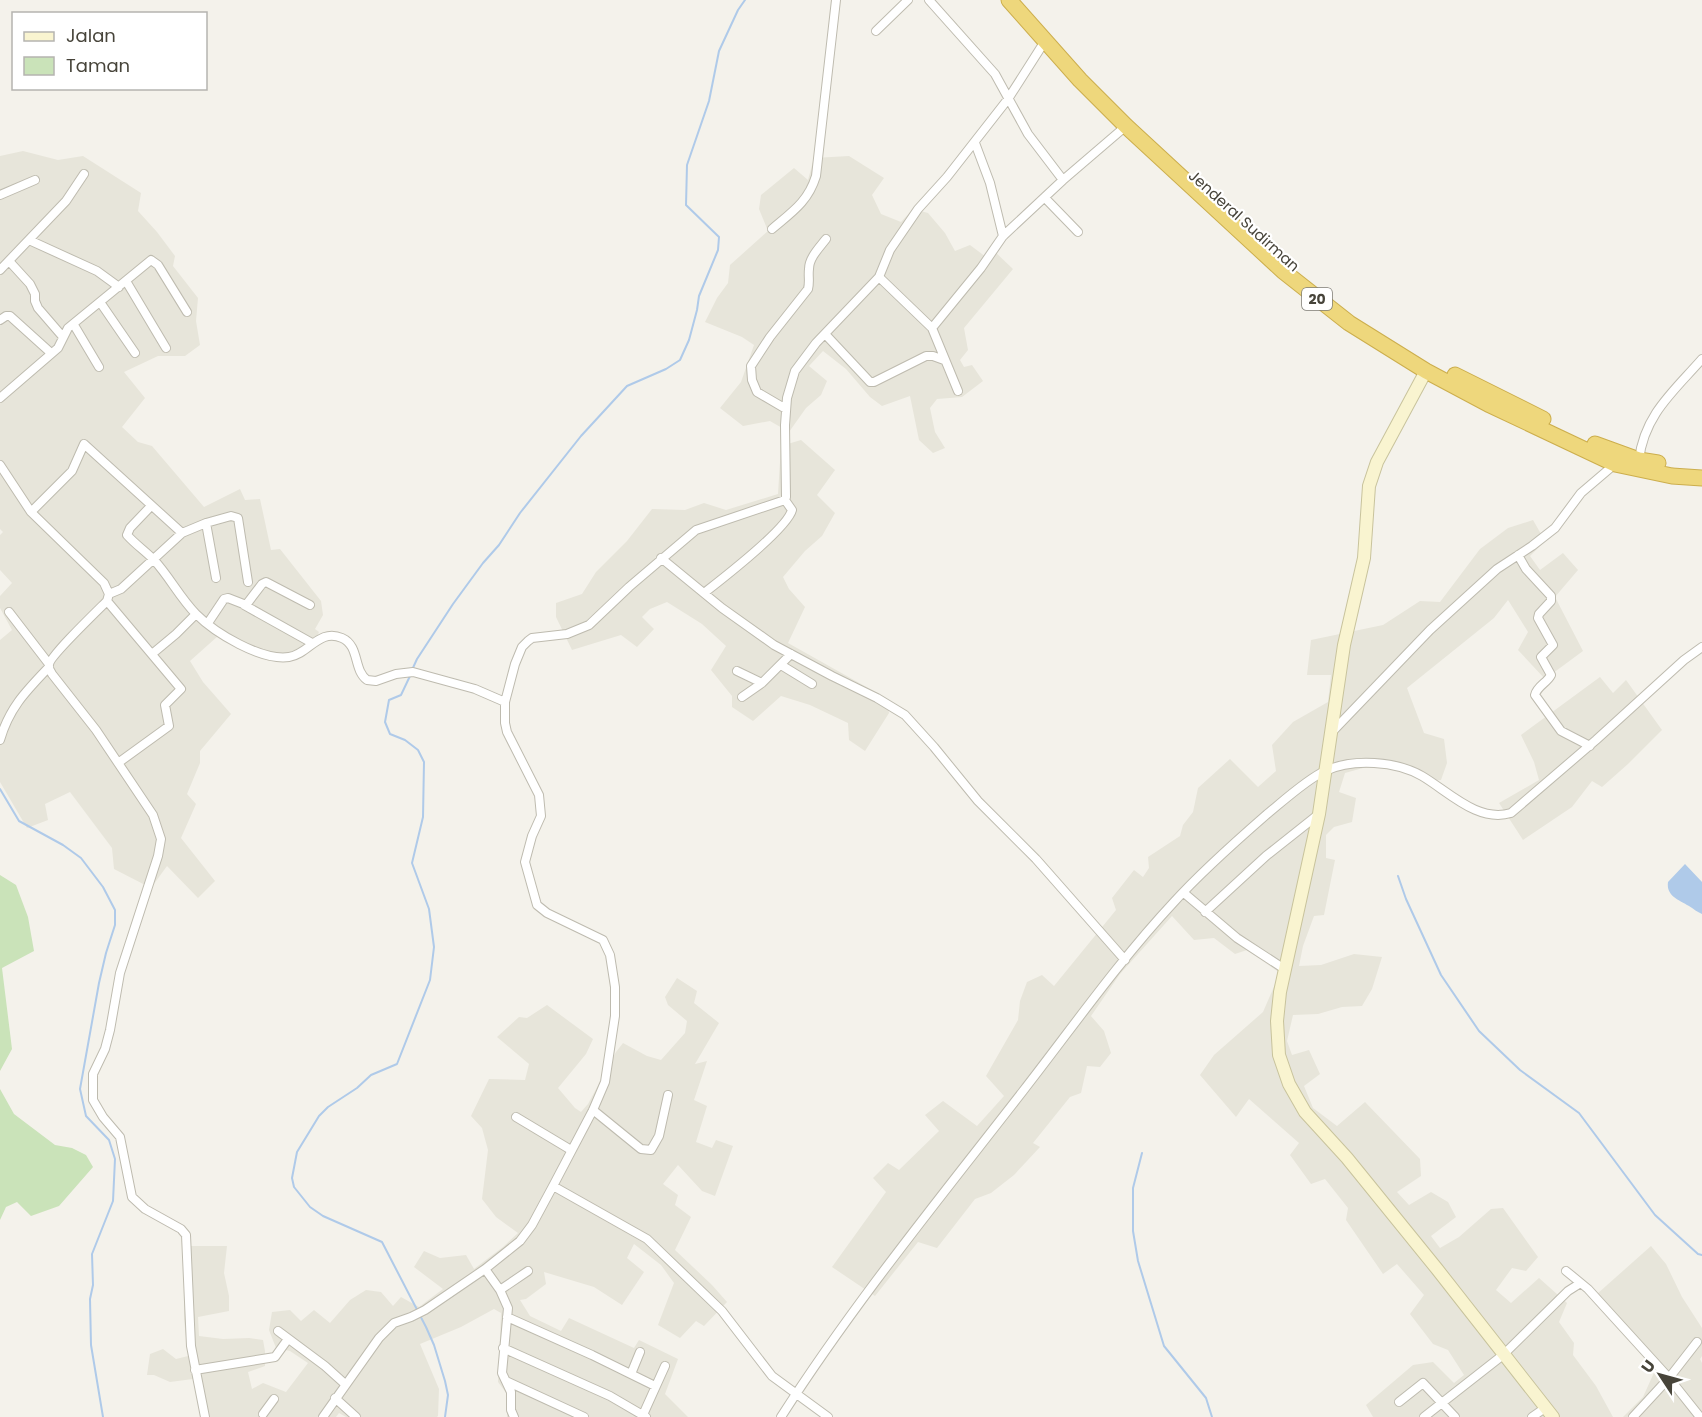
<svg xmlns="http://www.w3.org/2000/svg" width="1702" height="1417" font-family="Poppins,sans-serif">
<style>
.residential{fill:#e7e5da}
.green{fill:#cae3b9}
.water{fill:#afcae9}
.lines{fill:none;stroke-linecap:round;stroke-linejoin:round}
.stream{stroke:#afcae9;stroke-width:2}
.street-casing{stroke:#bebbaf;stroke-width:10}
.secondary-casing{stroke:#c8c39c;stroke-width:14}
.highway-casing{stroke:#ccae4d;stroke-width:17}
.street{stroke:#fff;stroke-width:8}
.secondary{stroke:#f9f4d0;stroke-width:12}
.highway{stroke:#eed77c;stroke-width:15}
.labels{text-anchor:middle;stroke-width:4.5;stroke-linejoin:round;paint-order:stroke}
.shield{fill:#fff;stroke:#7e7c75;stroke-width:1.5}
.shield-label{font-size:14px;font-weight:bold;fill:#47443a}
.street-label{font-size:15px;fill:#47443a;stroke:#fff}
</style>
<rect width="100%" height="100%" fill="#f4f2eb"/>
<path class="residential" d="M23 151 58 160 83 156 141 193 138 211 157 232 175 256 173 266 198 298 196 321 200 345 185 356H158L124 372 145 398 122 427 138 442 152 446 204 507 240 489 245 500 260 499 271 550 280 549 321 601 323 615 315 629 319 632 311 650 285 661H269L218 636 190 661 203 682 231 714 200 751V763L187 794 196 804 181 838 215 881 198 898 167 866 151 888 114 869 112 848 70 792 45 804 48 820 27 828 0 782V640L12 630 0 608V596L12 583 0 570V535L3 532 0 529V156Z
M849 156 884 178 872 195 881 214 901 222 913 209 928 213 945 233 955 251 970 245 986 257 992 249 1013 269 964 328 968 350 960 360 964 367 972 365 983 381 962 397 937 399 930 408 935 432 945 448 933 453 919 440 910 396 882 406 870 397 846 369 823 351 809 366 827 381 821 395 806 408 789 432 770 421 743 426 720 408 741 382 754 345 742 337 705 322 717 298 728 283 730 265 768 231 759 209 761 195 794 168 808 180 814 158Z
M801 440 835 470 817 495 835 513 822 536 805 551 783 577 789 589 805 607 788 643 886 698 889 713 865 751 849 740 848 723 810 705 781 696 753 721 732 707V696L711 670 726 646 702 624 667 602 650 609 642 617 654 629 637 647 621 635 572 650 556 617V603L582 594 596 572 627 541 652 509 685 510 704 503 726 510 778 494 781 446Z
M1533 520 1545 541 1530 556 1540 570 1563 553 1578 570 1555 597 1583 651 1545 679 1518 650 1528 632 1508 600 1494 618 1407 688 1424 733 1444 739 1447 763 1441 780 1431 781 1405 766 1363 768 1345 773 1339 792 1356 798 1352 822 1334 827 1326 835V858L1335 860 1324 915 1314 916 1303 946 1299 966 1321 965 1354 954 1382 957 1372 989 1362 1006 1342 1007 1318 1014 1293 1015 1287 1041 1292 1055 1309 1050 1320 1074 1304 1086 1313 1108 1337 1126 1365 1102 1420 1159 1421 1176 1397 1192 1409 1205 1431 1192 1448 1202 1456 1217 1431 1236 1440 1248 1459 1237 1491 1209 1503 1208 1538 1257 1526 1271 1512 1268 1496 1290 1511 1303 1539 1278 1567 1303 1559 1322 1574 1343 1573 1355 1596 1386 1613 1417H1373L1366 1405 1413 1365 1433 1362 1454 1383 1464 1375 1448 1350 1433 1344 1410 1314 1424 1295 1397 1264 1383 1274 1346 1220 1348 1208 1325 1179 1311 1184 1290 1155 1299 1143 1249 1099 1236 1117 1200 1075 1214 1055 1263 1012 1280 973 1247 950 1235 954 1214 938 1194 940 1172 916 1120 974 1091 1016 1104 1031 1111 1053 1100 1067 1087 1066 1081 1093 1070 1097 1033 1143 1040 1147 1014 1175 991 1193 975 1199 937 1248 918 1242 875 1296 832 1267 886 1192 873 1178 888 1163 899 1170 939 1131 925 1115 943 1101 977 1126 1004 1096 986 1076 1018 1020 1020 1001 1027 982 1042 975 1054 986 1116 910 1112 898 1134 870 1143 877 1149 868 1148 857 1180 836 1183 825 1193 812 1198 788 1230 759 1258 787 1276 771 1272 745 1293 722 1328 702 1331 675H1307L1311 640 1383 625 1420 601 1440 602 1480 549 1508 528Z
M1600 677 1613 693 1626 680 1662 730 1628 764 1602 787 1592 781 1572 807 1523 840 1499 803 1539 780 1534 762 1521 735Z
M677 978 697 991 694 1003 719 1023 695 1064 707 1061 694 1100 707 1106 696 1142 712 1148 716 1140 733 1146 715 1196 702 1191 678 1165 663 1184 678 1195 675 1205 691 1217 675 1250 712 1285 727 1302 704 1326 696 1321 680 1338 658 1325 674 1283 661 1265 634 1244 627 1258 644 1272 622 1305 594 1287 544 1272 546 1284 526 1299 520 1300 530 1316 561 1331 569 1318 634 1348 639 1340 678 1359 665 1394 688 1417H507V1394L498 1382 501 1313 494 1309 461 1327 420 1344 439 1389 438 1416 437 1417H346L339 1413 336 1417H202L193 1379 170 1382 154 1375H147L150 1354 163 1349 176 1359 188 1356 184 1319V1246H227L224 1273 229 1296V1311L198 1317 199 1336 223 1339 249 1338 263 1340 265 1351V1366L248 1372 252 1389 263 1383 286 1392 308 1363 290 1351 276 1348 269 1330 272 1312 290 1310 301 1321 314 1310 330 1323 350 1300 366 1290 381 1292 393 1306 401 1297 419 1307 443 1289 414 1267 424 1251 440 1258 466 1255 474 1269 503 1247 518 1233 496 1217 482 1199 488 1150 482 1128 471 1116 489 1079 525 1080 529 1064 497 1037 519 1017 527 1018 547 1005 593 1039 586 1054 558 1088 575 1108 581 1112 588 1104 616 1052 623 1043 647 1056 661 1060 685 1033 687 1021 668 1005 665 997Z
M1651 1246 1666 1264 1682 1297 1702 1328V1356L1700 1359 1702 1363V1417H1623L1643 1397 1657 1366 1597 1294Z"/>
<path class="green" d="M0 875 16 885 28 917 34 951 2 968 12 1049 0 1071Z
M0 1089 14 1114 55 1145 72 1148 86 1155 93 1167 59 1206 31 1216 17 1202 6 1207 0 1220Z"/>
<path class="water" d="M1685 864 1702 882V914C1697 912 1694 909 1689 906 1679 900 1666 896 1668 882Z"/>
<g class="lines">
<path class="stream" d="M412 670 417 659 453 604 483 563 499 545 520 513 581 436 627 386 666 369 680 360 689 340 697 310 699 296 718 250 719 237 686 205 687 165 709 101 719 51 738 10 745 0
M410 676 401 695 389 700 385 722 390 734 405 740 418 750 424 762 423 817 412 863 429 909 434 947 430 980 397 1064 371 1075 357 1088 328 1107 319 1116 297 1152 292 1178 294 1187 310 1207 323 1216 382 1242 426 1327 434 1345 445 1381 448 1395 445 1417
M0 789 19 821 63 845 81 858 103 887 115 910V925L106 953 99 983 80 1089 86 1116 109 1140 115 1159 113 1201 92 1254 93 1285 90 1299 91 1345 103 1417
M1398 876 1406 899 1441 975 1479 1031 1520 1070 1579 1113 1655 1215 1698 1254 1702 1255
M1142 1153 1133 1188V1231L1138 1261 1164 1346 1206 1398 1212 1417"/>
<defs>
<path id="street" d="M929 0 995 74 1028 134 1063 180 1003 236 981 268 932 328
M876 31 908 0
M975 143 990 183 1003 236
M1063 180 1126 126
M0 195 35 180
M1045 198 1078 232
M772 229C792 212 808 202 816 176L836 0
M29 240 97 271 119 287
M9 261 30 284 35 294V301L38 308 63 337
M0 270 66 201 84 174
M879 277 932 328 958 391
M126 281 166 348
M100 302 135 353
M0 320 6 316H10L51 353
M74 325 99 367
M825 334 870 382H874L926 356H933L944 360
M0 398 58 348 68 328 151 260 158 265 187 312
M786 409 757 392 752 380 751 366 770 337 808 289C810 281 808 277 809 269 809 258 819 248 826 239
M1639 460C1644 415 1674 391 1702 359
M0 465 31 512 104 583 109 594 107 601C98 610 49 657 49 665 48 668 51 672 52 674L96 730 153 815 161 839 158 856 120 973 110 1030 105 1049 93 1074V1100L103 1117 120 1137 132 1197 145 1209 181 1229 186 1235 191 1346 205 1417
M151 506 130 528 127 535C135 544 145 551 154 560 169 576 180 598 196 614 215 633 261 661 289 657 309 654 319 628 342 638 360 646 353 670 367 680L376 681 396 674 413 672 475 689 505 702
M31 512 72 471 84 444 182 533
M206 523 216 578
M1518 555 1526 569 1551 596V601L1539 614 1538 618 1553 645 1541 657 1551 675C1547 683 1537 686 1535 695L1561 731 1590 746
M661 558 722 608 774 645 832 676 877 698 905 715 934 747 978 801 1036 859 1125 960
M704 593C722 579 787 529 792 510L785 500
M109 594 121 589 182 533 206 523 231 516 238 518 248 582
M107 601 181 689 165 705 169 726 118 763
M244 605 312 643
M9 612 49 664
M208 623 224 599 228 598 246 605 262 584 266 582 310 605
M152 654 176 634 196 614
M781 665 812 684
M737 671 762 683
M742 697 762 683 791 654
M1332 732 1430 630 1497 569 1532 546 1555 528 1581 493 1615 464
M0 740C9 708 26 691 49 667
M1184 893 1237 938 1286 970
M1205 912 1266 856 1319 814
M593 1110 641 1149 651 1150 659 1136 668 1095
M516 1117 571 1150
M553 1186 647 1239 722 1311 772 1376 828 1417
M485 1269 500 1290 508 1308 502 1373 511 1392V1410L514 1417
M1566 1271 1588 1289 1669 1378 1700 1417
M500 1290 528 1271
M507 1317 592 1355 655 1386
M278 1331 325 1366 345 1384
M503 1348 610 1396 646 1417
M195 1370 275 1357 288 1339
M631 1374 640 1352
M506 1381 584 1417
M335 1398 356 1417
M1399 1402 1423 1383 1455 1417
M263 1414 274 1399
M323 1417 379 1338 394 1323 411 1317 425 1310 485 1269 520 1241 532 1225 553 1186 593 1110 605 1082 615 1016V987L610 955 603 940 547 913 537 905 525 862 532 836 541 816 539 795 507 732 505 723V702L515 664 522 647 528 641 532 638 567 634 589 625 629 587 696 530 785 500 786 497 785 425 787 398 795 371 816 343 879 277 890 250 918 209 947 177 1008 99 1045 41
M642 1417 665 1366
M781 1417C854 1303 940 1198 1023 1091 1072 1028 1119 961 1174 902 1202 871 1235 842 1266 815 1282 802 1307 779 1325 771 1353 758 1396 761 1422 776 1449 792 1478 823 1511 813L1596 740 1684 660 1702 647
M1424 1417 1503 1355 1568 1291 1579 1284
M1532 1417 1545 1408
M1633 1417 1669 1378 1697 1342"/>
<path id="secondary" d="M1426 371 1377 462 1369 486 1364 558 1344 645 1319 814 1280 992 1277 1021 1279 1055 1289 1084 1305 1112 1347 1158 1437 1269 1553 1417"/>
<path id="highway" d="M1009 0 1080 80 1126 126 1283 271 1349 323 1426 371 1488 404 1615 464 1672 476 1702 478
M1455 375 1543 419
M1595 444 1639 460 1658 463"/>
</defs>
<use href="#street" class="street-casing"/>
<use href="#secondary" class="secondary-casing"/>
<use href="#highway" class="highway-casing"/>
<use href="#street" class="street"/>
<use href="#secondary" class="secondary"/>
<use href="#highway" class="highway"/>
</g>
<g class="labels">
<rect class="shield" x="1302" y="288" width="30" height="22" rx="4.5"/>
<g class="shield-label">
<text x="1317" y="304">20</text>
</g>
<g class="street-label">
<text transform="translate(1244 221) rotate(42)" y="5">Jenderal Sudirman</text>
</g>
</g>
<rect x="12" y="12" width="195" height="78" fill="#ffffff" stroke="#b5b4b0" stroke-width="1.5"/>
<rect x="24" y="32" width="30" height="9" fill="#f9f4d0" stroke="#b5b4b0" stroke-width="1.5"/>
<text x="66" y="42" font-size="18" fill="#47443a">Jalan</text>
<rect x="24" y="57" width="30" height="18" fill="#cae3b9" stroke="#b5b4b0" stroke-width="1.5"/>
<text x="66" y="72" font-size="18" fill="#47443a">Taman</text>
<g transform="translate(1660 1375) rotate(306)" stroke="#ffffff" stroke-width="4.5" paint-order="stroke">
<path d="M0-4.5L10 22L0 15L-10 22Z" fill="#47443a"/>
<text y="-9" font-size="16" font-weight="bold" text-anchor="middle" fill="#47443a">U</text>
</g>
</svg>
